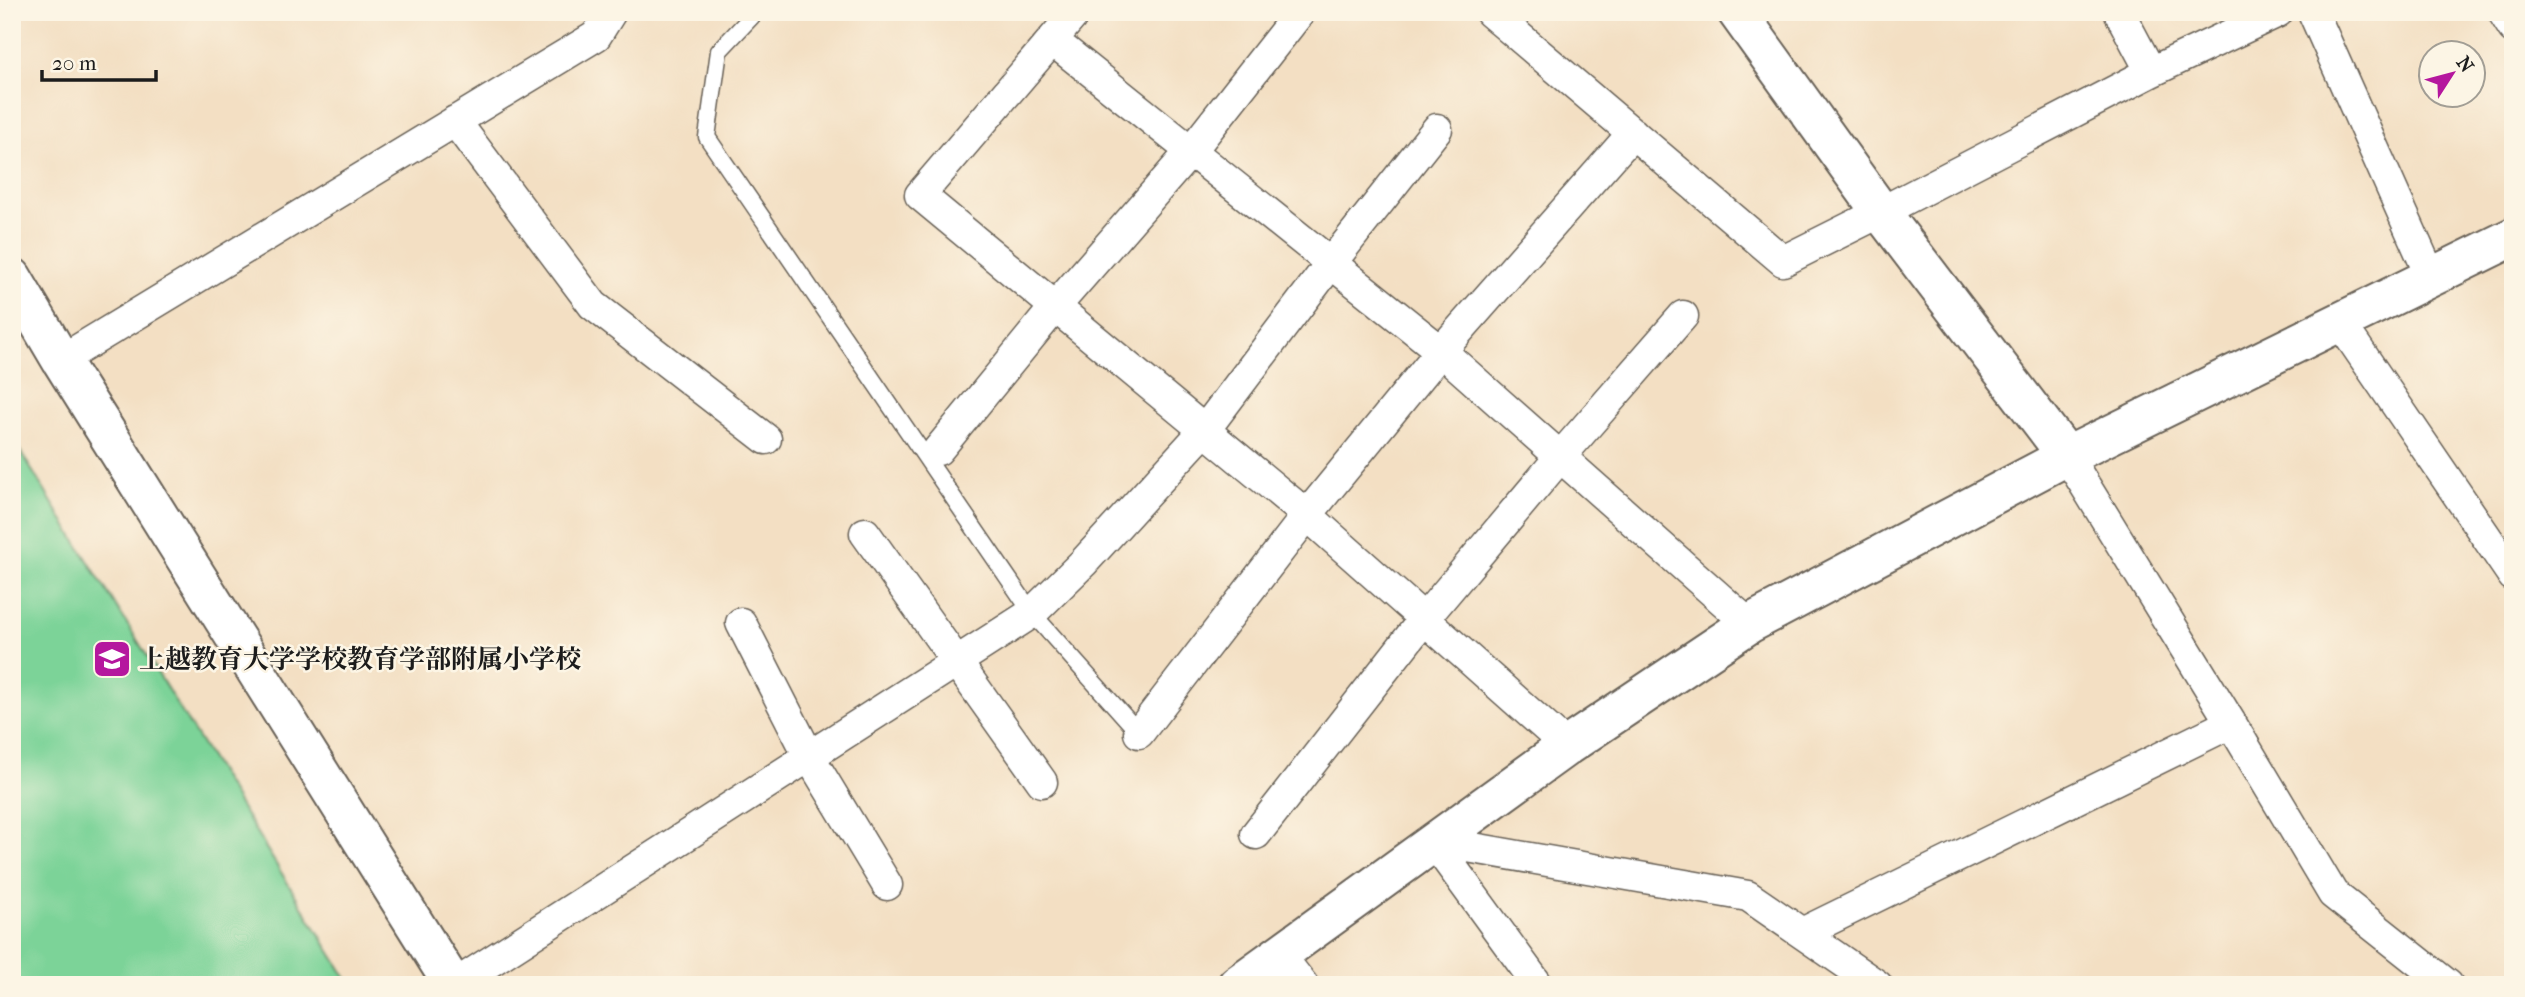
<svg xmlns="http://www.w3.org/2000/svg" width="2525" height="997" font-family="'IM FELL French Canon','Noto Serif JP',serif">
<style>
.garden{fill:#7cd398;stroke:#4c785a;stroke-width:2}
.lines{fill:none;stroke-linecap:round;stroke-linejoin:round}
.service-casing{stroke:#676056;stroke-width:19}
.minor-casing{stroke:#676056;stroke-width:33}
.tertiary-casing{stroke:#676056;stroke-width:42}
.service{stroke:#fff;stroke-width:16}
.minor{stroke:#fff;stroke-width:30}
.tertiary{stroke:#fff;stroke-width:38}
.labels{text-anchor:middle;stroke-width:5;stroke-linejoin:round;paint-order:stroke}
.poi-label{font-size:26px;font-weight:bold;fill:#1c1c1c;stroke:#fcf5e5;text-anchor:start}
</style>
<rect width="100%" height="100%" fill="#fcf5e5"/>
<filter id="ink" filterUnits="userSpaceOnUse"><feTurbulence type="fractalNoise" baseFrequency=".0143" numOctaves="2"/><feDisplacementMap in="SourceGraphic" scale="14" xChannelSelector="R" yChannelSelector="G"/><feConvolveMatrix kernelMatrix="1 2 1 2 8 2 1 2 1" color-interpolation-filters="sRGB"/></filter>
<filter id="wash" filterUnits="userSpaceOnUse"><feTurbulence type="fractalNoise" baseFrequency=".00686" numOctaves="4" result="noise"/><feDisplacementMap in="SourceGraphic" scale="28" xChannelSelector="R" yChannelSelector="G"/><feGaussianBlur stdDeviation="1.57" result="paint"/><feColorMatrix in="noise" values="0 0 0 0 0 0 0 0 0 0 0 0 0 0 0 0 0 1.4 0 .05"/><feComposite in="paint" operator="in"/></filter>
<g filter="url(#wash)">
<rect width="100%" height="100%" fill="#f3dfc3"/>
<path class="garden" d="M12 438 349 982 344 985H12Z"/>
</g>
<g filter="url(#ink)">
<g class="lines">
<defs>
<path id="service" d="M756 12 719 51 707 137 1032 613 1139 733"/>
<path id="minor" d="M1076 12 920 195 1307 515 1567 746
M1490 12 1783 261 1881 212 2151 72 2278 12
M2119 12 2151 72
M2313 12 2431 277
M2503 12 2513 28
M1052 40 1441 351 1749 624
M455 121 593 305 766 439
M2339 321 2513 576
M61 360 596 36 611 12
M938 450 1055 307 1191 151 1300 12
M2067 456 2231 723 2333 894 2448 985
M865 533 1042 782
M741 623 809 756 887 885
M1139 733 1307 515 1441 351 1633 133
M1256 834 1424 619 1560 457 1683 316
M1433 841 1748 896 1877 985
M1433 841 1538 985
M1802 933 2231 723
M1279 954 1303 985
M454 985 1032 613 1083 563 1204 431 1331 263 1437 129"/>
<path id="tertiary" d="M1737 12 1881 212 2067 456
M12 277 61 360 453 985
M1237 985 1567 746 1749 624 2067 456 2513 237"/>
</defs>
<use href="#service" class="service-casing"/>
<use href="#minor" class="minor-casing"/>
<use href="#tertiary" class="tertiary-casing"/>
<use href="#service" class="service"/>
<use href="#minor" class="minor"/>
<use href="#tertiary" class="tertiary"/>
</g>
</g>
<defs>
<symbol id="school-square" viewBox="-11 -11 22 22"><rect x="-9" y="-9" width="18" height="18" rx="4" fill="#b5179e" stroke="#fcf5e5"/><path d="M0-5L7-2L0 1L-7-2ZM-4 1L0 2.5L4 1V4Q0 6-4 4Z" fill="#fff"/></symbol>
</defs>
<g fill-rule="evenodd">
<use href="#school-square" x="90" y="637" width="44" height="44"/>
</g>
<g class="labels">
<g class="poi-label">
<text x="139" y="668">上越教育大学学校教育学部附属小学校</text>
</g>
</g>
<rect width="2525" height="997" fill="none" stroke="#fcf5e5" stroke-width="42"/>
<g transform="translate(2452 74) rotate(54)"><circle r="33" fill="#fcf5e5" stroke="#a29e95" stroke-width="2"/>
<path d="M0-5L12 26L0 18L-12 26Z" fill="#b5179e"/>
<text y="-10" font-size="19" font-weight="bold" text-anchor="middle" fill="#1c1c1c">N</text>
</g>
<path d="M42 70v10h114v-10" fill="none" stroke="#1c1c1c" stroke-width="3.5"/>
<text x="52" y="70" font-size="21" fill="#1c1c1c" stroke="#fcf5e5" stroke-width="5" paint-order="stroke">20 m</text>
</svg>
